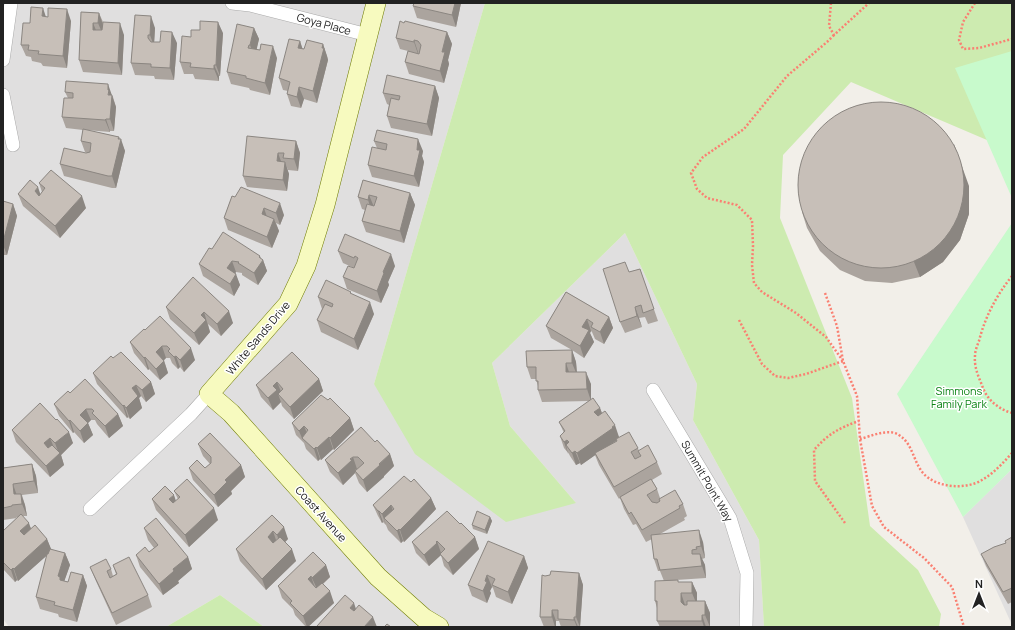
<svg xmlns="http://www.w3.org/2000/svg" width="1015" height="630" font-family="Manrope,sans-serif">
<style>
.residential{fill:#e0dfdf}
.grass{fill:#cdebb0}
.park{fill:#c8facc}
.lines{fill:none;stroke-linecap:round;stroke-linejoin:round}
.street-casing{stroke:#a9a9a9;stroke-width:14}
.secondary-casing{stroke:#707d05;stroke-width:20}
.path{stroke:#fa8072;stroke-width:2.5;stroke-dasharray:2 2;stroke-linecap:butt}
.street{stroke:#fff;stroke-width:13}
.secondary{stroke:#f7fabf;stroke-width:19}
.wall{fill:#aba49e}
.shaded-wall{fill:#8b8681}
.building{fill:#c7bfb8;stroke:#8b8681}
.labels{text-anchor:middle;stroke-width:3;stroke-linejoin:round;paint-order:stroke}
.street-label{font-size:11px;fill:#222;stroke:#fff}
.park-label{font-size:11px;fill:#0c8416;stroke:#fff}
</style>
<rect width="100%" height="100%" fill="#f2efe9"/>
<path class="residential" d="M3 3H485L374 384 576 503 510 426 492 363 625 233 697 384 693 420 759 540 764 627H264L220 595 166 627H9L3 619Z
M1012 469V625L963 517Z"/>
<path class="grass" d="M485 3H1012V122L994 143 851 82 783 155 780 218 852 398 870 526 918 570 941 614 939 627H764L759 540 693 420 697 384 625 233 492 363 510 426 576 503 506 522 415 454 374 384Z
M220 595 264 627H166Z"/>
<path class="park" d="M1012 51V198L955 68Z
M1012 223V469L963 517 897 394Z"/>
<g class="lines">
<defs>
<path id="street" d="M232 3 250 5 368 35
M3 60 11 3
M3 95 13 145
M653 390 730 518 747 573 746 627
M90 509 191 414 209 394"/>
<path id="secondary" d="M376 3 325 205 306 266 288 304 209 394 231 413 378 577 424 618 439 627"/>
</defs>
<use href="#street" class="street-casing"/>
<use href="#secondary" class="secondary-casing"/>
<path class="path" d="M831 3 829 26 834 35 869 3
M975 3 963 22 959 40 963 49 979 48 1012 39
M834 35 827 42 787 76 744 129 703 157 691 173 697 189 707 198 737 205 752 220 753 246 752 265 754 283 762 292 796 313 826 337 843 361
M1012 276C996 296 985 317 979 341 977 346 975 351 975 356 974 366 978 376 982 385 986 399 998 409 1012 413
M825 293 837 326 843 361 857 396 860 439 872 506 884 527 924 558 952 587 964 627
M739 320 762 364 775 376 788 378 806 374 843 361
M860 439C871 436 889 428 899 435 913 444 913 461 923 473 936 488 966 490 982 480 994 473 1003 463 1012 453
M845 523 815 481 814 450C828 434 839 428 859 421"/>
<use href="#street" class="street"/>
<use href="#secondary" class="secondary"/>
</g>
<path class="wall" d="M461 3 456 27 417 18 413 6Z
M81 12 99 13 103 22 124 35 122 75 83 72 79 60Z
M135 15 155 28 154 42 177 43 174 80 155 79 154 76 135 75 131 63Z
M46 17 71 21 67 68 43 66 41 63 32 61 31 57 26 56 21 45 30 23Z
M404 23 447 32 452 44 448 60 449 64 444 83 409 74 405 62 408 51 400 49 396 38Z
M254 28 259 39 256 50 277 58 270 95 250 90 249 88 231 84 227 72Z
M223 33 220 76H219V81L195 79 193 74H184L180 62 191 37Z
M300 41 302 49H304L323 44 327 56 328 60 317 103 304 99 301 108 291 106 287 94 288 91 283 90 279 78Z
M435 86 439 98 432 136 391 128 387 116 389 105 387 104 383 93Z
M65 92 113 96V97L116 107 114 131H110V132L86 130 119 137 125 151 116 188H112L64 176 60 164 87 153 85 152 81 141 83 130 66 128 62 117 68 98Z
M296 141 300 153 298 171 288 170 286 165 289 174 287 191 247 187 243 176Z
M374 141 423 151 422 156 424 162 419 187 372 177 368 165 377 148Z
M363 180 410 193 415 205 404 243 366 232 362 221 365 210 362 209 358 197Z
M39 183 86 208 60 238 23 206 18 194H41L42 192Z
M969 186V214L960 240 943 262 920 277 892 283 865 281 840 270 820 251 807 228 802 212Z
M232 196 284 215 280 225 276 223 279 231 272 248 228 230 224 218Z
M3 201 13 204 17 216 7 255H3Z
M212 249 260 258 263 260 267 271 258 285 242 275V273L236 272 235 273 240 285 234 296 203 276 199 264Z
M338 251 395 266 388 282 389 285 381 303 347 289 343 277 354 268 343 263Z
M640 269 658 321 648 324 645 317 639 318 642 327 625 333 620 322 629 272Z
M193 277 233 323 221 336 208 324 210 332 199 345 170 319 166 307Z
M566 292 609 317 613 328 604 344 595 339 592 332 591 331 590 333 594 342 584 358 572 350 576 362 577 372 591 384V400L600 408 602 413 619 437 617 439 638 448 639 451 657 462 662 474 652 480 657 489 660 498 683 504 687 516 684 518 685 520 660 534 703 542 705 558 702 559 705 565 706 578 676 580 678 582H692L697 593V601H705L710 613V627H660L657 621V608L655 601 664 581 660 571H658L654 559 652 539 646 542 636 524 633 525 624 509 620 498 619 499 599 465 595 455 581 465 580 463 576 465 570 456 569 454 564 448 560 436 564 433 559 422 589 401 542 402 538 390V386L536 379H531L527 367 572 350 551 338 546 326Z
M352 294 374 314 358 350 321 332 317 320 322 309 318 297Z
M145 330 195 360 184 372 180 367 178 369 172 363 170 358H166L164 360 168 373 160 380 149 369 148 370 134 353 130 342Z
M113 358 151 382 155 394 146 402 141 396 139 398 142 408 130 419 128 417 127 418 97 384 93 373Z
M319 379 323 391 294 419 282 406 281 402 273 410 261 397 256 385Z
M70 393 118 414 123 426 109 438 97 424 95 420H91L88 423 93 435 84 443 74 432 73 433 59 416 54 404Z
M350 418 354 430 334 450 333 449 321 460 320 459 318 461 306 449 304 443 296 435 292 423Z
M56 420 73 443 61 455 64 465 50 477 16 442 12 430Z
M375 442 390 454 394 466 384 476V477L367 492 359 483 355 473 343 485 330 472 325 460Z
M198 444 241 465 245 477 231 491 232 494 218 507 193 480 189 468H205L210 464 203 456Z
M32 464 36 476 38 493 22 495 25 505 27 516H22L31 528 47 539 51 550 65 553 70 565 64 581 68 582 83 575 87 586 77 622 59 617 58 614 40 609 36 597 47 555 18 581 17 580 15 582 3 569V531L18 517H16L17 518 3 520V468Z
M174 491 218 520 189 547 156 510 152 499 176 501 178 499Z
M431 498 436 509 416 530 404 542 403 541 401 543 388 530 386 525 383 522 382 523 378 516 373 505Z
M272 515 288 539 285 542 296 561 266 590 240 561 236 549Z
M490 517 492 521 487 534 473 529 472 525Z
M460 524 475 537 479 549 453 575 444 566 441 555 429 566 416 553 412 542Z
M144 528 188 557 192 569 178 581 179 583 163 595 140 567 136 555 149 552 154 548 148 540Z
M1012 537V602L1008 604 986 566 981 554 1006 543Z
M524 556 528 568 512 604 496 597 493 588 492 587 490 591 491 593 487 603 472 596 468 585Z
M113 565 148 595 152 607 116 625 95 579 90 567 111 569 113 576 116 574Z
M326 565 330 577 323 584 334 603 308 627H306L295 615 293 609 282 598 278 586Z
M579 573 583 585 580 627H561L559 621H556V627H544L540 617 545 576Z"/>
<path class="shaded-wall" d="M455 3H461L456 27 452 15Z
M43 8 47 20 42 16Z
M67 9 71 21 67 68 63 56Z
M99 13 103 25V35L98 23Z
M151 16 155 28 154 46 150 35Z
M218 22 223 33 220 76 216 65Z
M93 23 98 35 93 30Z
M120 23 124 35 122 75 118 63Z
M254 28 259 39 255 57 250 45Z
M172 32 177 43 174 80 170 68Z
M447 32 452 44 448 60 449 64 444 83 440 71 442 52Z
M414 40 418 52V54L414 42Z
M300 41 304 53 298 48Z
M323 44 327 56 328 60 317 103 313 91Z
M273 46 277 58 270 95 265 83Z
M214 65 219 76V81L214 69Z
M108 84 116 107 114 131 110 119 108 90Z
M435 86 439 98 432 136 427 124Z
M299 87 304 99 301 108 297 97Z
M106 119 110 131V132L105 120Z
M119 137 120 142 121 139 125 151 116 188 112 176Z
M418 139 423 151 422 156 424 162 419 187 414 176Z
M296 141 300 153 298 171 294 159Z
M954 144 969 186V214L960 240 943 262 920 277 914 262Z
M278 153 282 164 277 161Z
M285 162 289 174 287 191 283 180Z
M38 187 42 199 40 203 35 191Z
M410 193 415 205 404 243 400 231Z
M369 195 374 207 372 212 368 200Z
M82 196 86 208 60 238 55 226Z
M280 203 284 215 280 225 276 213Z
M13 204 17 216 7 255 3 245V242Z
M264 208 268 220 262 214Z
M274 219 279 231 272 248 267 237Z
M391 254 395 266 388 282 389 285 381 303 377 291 383 272Z
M260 256 262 262 263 260 267 271 258 285 254 273Z
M232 261 236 272 231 280 227 268Z
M236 274 240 285 234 296 230 284Z
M370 302 374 314 358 350 354 339Z
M635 307 639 318 642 327 637 316Z
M229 311 233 323 221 336 217 324Z
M204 312 210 332 199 345 194 333 201 315Z
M609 317 613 328 604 344 600 332Z
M587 319 591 331 590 333 594 342 584 358 580 346 582 327Z
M162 346 166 358 160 364 156 352Z
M191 348 195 360 184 372 180 360Z
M572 350 576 362 577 375 572 363Z
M176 356 180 367 178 369 174 357Z
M145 357 149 369 148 370 144 358Z
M164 361 168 373 160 380 156 369Z
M566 363 570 375 566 372Z
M586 372 591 384V401L587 389Z
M319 379 323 391 294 419 290 407Z
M151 382 155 394 146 402 142 390Z
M277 382 282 394H278L281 402 273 410 268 398 273 386Z
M136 385 141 396 139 398 142 408 130 419 126 408 132 388Z
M124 405 128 417 127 418 123 406Z
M600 408 604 419 599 423 594 412Z
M86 409 91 420 85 426 80 415Z
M118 414 123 426 109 438 105 426Z
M350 418 354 430 334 450 330 438Z
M70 420 74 432 73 433 69 421Z
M88 423 93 435 84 443 80 431Z
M615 425 619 437 617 439V440L581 465 577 453Z
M304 426 309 438H302L304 443 299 431Z
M69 432 73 443 61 455 64 465 50 477 46 466 59 454 55 443Z
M329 437 333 449 321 460 317 448Z
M50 438 55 450 48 455 44 443Z
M567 440 572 452 566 445 568 454 564 442Z
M316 447 320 459 318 461 314 449Z
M575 451 580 463 576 465 572 453Z
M390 454 394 466 384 476V477L367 492 363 480Z
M353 457 357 469 355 470 356 472 355 471V473L343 485 338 473Z
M32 464 36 476 38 493 34 481Z
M241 465 245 477 231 491 232 494 218 507 214 495 225 480Z
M13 484 17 496 14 494Z
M21 494 25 505 27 516 22 504Z
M174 495 178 507 174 511 169 499Z
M431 498 436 509 416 530 404 542 400 530Z
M391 505 395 517 384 518 386 525 382 514Z
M214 508 218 520 189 547 185 535Z
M378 511H379L383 522 382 523Z
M490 517 492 521 487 534 485 530Z
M29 523 33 535 24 543 20 531Z
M284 527 288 539 281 546 277 535Z
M399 529 403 541 401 543 397 531Z
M699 530 703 542 705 558 701 546Z
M273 531 277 543 272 549 268 537Z
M475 537 479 549 453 575 448 563Z
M47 539 52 551 18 581 14 569Z
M437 541 441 553V555L429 566 424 555Z
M292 549 296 561 266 590 262 579Z
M65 553 70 565 63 585 58 576Z
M700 554 705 565 706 578 702 566Z
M524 556 528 568 512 604 508 592Z
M188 557 192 569 178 581 179 583 163 595 159 584 173 569Z
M326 565 330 577 317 589 312 578Z
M13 568 17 580 15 582 11 570Z
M579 573 583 585 580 627 576 617Z
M83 575 87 586 77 622 73 610Z
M487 575 492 587 490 591 491 593 487 603 483 591 485 581Z
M311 576 315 588 308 579Z
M692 582 697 593V605L692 593Z
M330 591 334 603 308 627H307L303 616Z
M681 593 685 605V614L681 602Z
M705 601 710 613V627L705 615Z
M354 603 358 615 354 619 350 608Z
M552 610 556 621V627H555L552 617Z
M702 615 706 627H704L702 621Z
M373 617 377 627H364Z
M574 617 578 627H577L574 620Z"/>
<path class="building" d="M414 3H455L452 15 413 6Z
M31 7 43 8 42 16 48 17V8L67 9 63 56 38 54 39 51 28 50 29 45H21L23 23H30Z
M81 12 99 13 98 23H93V30H102L103 22 120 23 118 63 79 60Z
M135 15 151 16 150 35H148V38L151 42H160L161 31 172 32 170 68 151 67V64L131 63Z
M200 21 218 22 216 65H214V69L190 67 191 63 180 62 182 36 191 37V30H200Z
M400 21 404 23 405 21 447 32 442 52H445L440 71 405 62 408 51 419 54 421 45 418 41 414 40V42L396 38Z
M237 24 254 28 250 45H249L248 48 260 50 261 44 273 46 265 83 246 78V76L227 72Z
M289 39 300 41 298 48 304 49 307 40 323 44 322 48H324L313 91 299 87 297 97 287 94 290 82 279 78Z
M387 75 435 86 427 124 387 116 391 98 399 100 400 96 383 93Z
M66 81 108 84V90H109L108 95H112L110 119H106L105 120 62 117 64 98H73V93L65 92Z
M798 185a83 83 0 1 1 166 0a83 83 0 1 1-166 0Z
M83 129 119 137 118 139H121L112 176H108L60 164 64 148 86 153 90 152 91 143 81 141Z
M377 130 418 139 417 150H420L414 176 368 165 372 147 386 150 387 144 374 141Z
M247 136 296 141 294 159 283 158 284 153H278L277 161 285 162 283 180 243 176Z
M51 170 82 196 55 226 18 194 30 180 38 187 35 191 39 196 45 188 39 183Z
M363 180 410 193 400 231 362 221 367 204 374 206 377 197 369 195 368 200 358 197Z
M241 187 280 203 276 213 264 208 262 214 274 219 267 237 224 218 232 196 235 197Z
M3 201 13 204 3 242Z
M223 232 260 256 259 257 263 260 254 273 238 263 239 262 232 261 227 268 236 274 230 284 199 264 209 248 212 249Z
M345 234 391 254 383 272 384 273 377 291 343 277 348 266 354 268 358 258 355 256 354 258 338 251Z
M625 262 629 272 640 269 654 309 643 313 641 305 635 307 637 316 620 322 603 269Z
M193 277 229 311 217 324 204 312 201 315 206 320 194 333 166 307Z
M326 280 351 292 350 293 370 302 354 339 317 320 325 304 332 307 333 304 318 297Z
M566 292 609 317 600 332 591 327 593 323 587 319 582 327 589 330 580 346 546 326Z
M160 316 191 348 180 360 176 356 174 357 168 351 170 349 167 346H162L156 352 164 361 156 369 145 357 144 358 130 342 144 329 145 330Z
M572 350V363H566V372H586L587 389 538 390V381H536V367H527L526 351Z
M121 352 151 382 142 390 136 385 132 388 138 396 126 408 124 405 123 406 93 373 111 356 113 358Z
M292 352 319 379 290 407 278 394 283 389 277 382 273 386 277 390 268 398 256 385Z
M85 379 118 414 105 426 92 413 94 411 92 409H86L80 415 88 423 80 431 70 420 69 421 54 404 68 391 70 393Z
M321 395 328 400 330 398 350 418 330 438 329 437 317 448 316 447 314 449 302 438 308 430 304 426 299 431 292 423Z
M593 398 600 408 594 412 598 416 605 411 615 425 612 427 613 428 577 453 575 451 572 453 566 445 569 442 567 440 564 442 560 436 565 431 559 422Z
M40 403 56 420 57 419 69 432 55 443 50 438 44 443 48 448 52 445 60 453 46 466 12 430Z
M361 427 375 442 377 440 390 454 379 464 380 465 363 480 355 471 364 463 358 457H353L350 459 352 460 338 473 325 460Z
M629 432 638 448 631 452 635 459 641 456 638 451 648 445 657 462 614 487 595 453 617 441 616 439Z
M210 433 241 465 225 480 227 482 214 495 189 468 197 460 205 468 211 463V457L198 444Z
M32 464 34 481 13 484 14 494H21L22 504 12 505V506L3 508V468Z
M404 476 411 482 414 479 431 498 411 519 400 530 399 529 397 531 384 518 394 509 391 505 382 514 379 511H378L373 505Z
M187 479 214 508 185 535 152 499 165 486 174 495 169 499 173 503 180 497 174 491Z
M651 479 657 489 647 495 652 502 657 503 660 501 659 499 675 490 683 504 679 506 680 508 642 530 631 512 629 514 620 497Z
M447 511 460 524 461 523 475 537 448 563 440 554 445 549 437 541 436 542 437 543 424 555 412 542Z
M477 511 490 517 485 530 472 525Z
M21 514 29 523 20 531 24 535 35 525 47 539 14 569 13 568 11 570 3 562V531Z
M272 515 284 527 277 535 273 531 268 537 273 543 280 537 292 549 262 579 236 549Z
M156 518 188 557 173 569 174 571 159 584 136 555 145 547 149 552 158 545 144 528Z
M699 530 701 546 696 547 697 549 692 550V554H700L702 566 660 570 657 559H654L651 535Z
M1012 537V588L1003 592 981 554 994 547 1006 543 1005 541Z
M488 541 524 556 508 592 492 585 495 579 487 575 485 581 487 582 483 591 468 585Z
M50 549 65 553 58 576 60 577V580L68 582 71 572 83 575 73 610 54 605 55 602 36 597 47 554H48Z
M313 552 326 565 312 578 311 576 308 579 316 588 322 583 330 591 303 616 290 603 292 601 278 586Z
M129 557 148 595 112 613 90 567 106 559 111 569 107 571 110 578 117 574 113 565Z
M551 571 579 573 576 617H574V620L558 619V610H552V617H540L542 575 545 576 550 575Z
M678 580V582H692V593H681V602L684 605H687V601H705V615H702V621H657V601H655V581Z
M345 595 354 603 350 608 354 611 359 605 373 617 364 627H318L317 626Z
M387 624 391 627H384Z"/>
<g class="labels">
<g class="street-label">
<text transform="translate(324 24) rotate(15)" y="4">Goya Place</text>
<text transform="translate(258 338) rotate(-50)" y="4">White Sands Drive</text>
<text transform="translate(707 481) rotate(60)" y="4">Summit Point Way</text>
<text transform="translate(321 514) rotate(48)" y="4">Coast Avenue</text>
</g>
<g class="park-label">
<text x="959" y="395">Simmons<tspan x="959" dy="13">Family Park</tspan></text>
</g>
</g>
<rect width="1015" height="630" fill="none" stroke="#222222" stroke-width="8"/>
<g transform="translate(979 594)" stroke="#ffffff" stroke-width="3" paint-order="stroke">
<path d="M0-3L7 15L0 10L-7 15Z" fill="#222222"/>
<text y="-6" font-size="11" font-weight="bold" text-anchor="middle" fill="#222222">N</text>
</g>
</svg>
